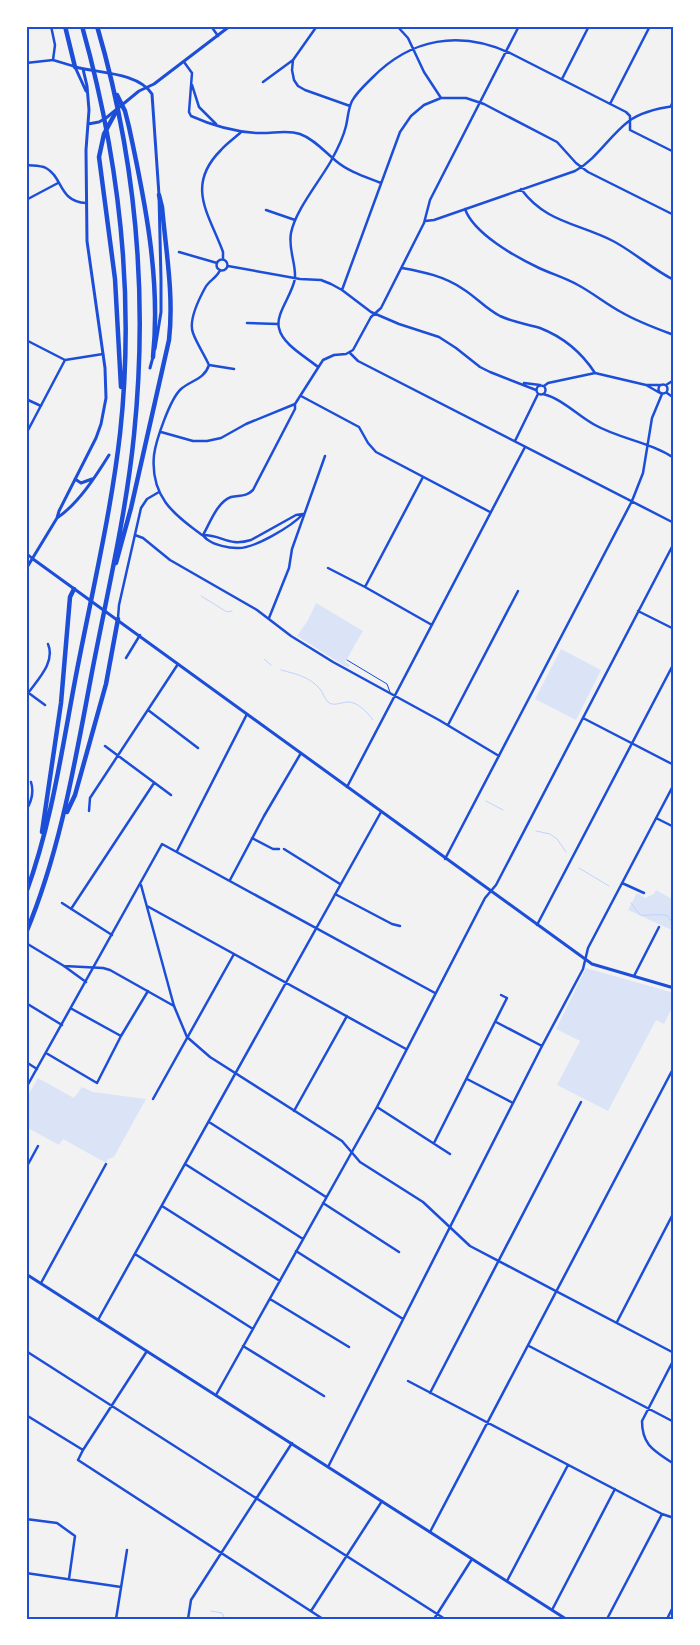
<svg xmlns="http://www.w3.org/2000/svg" width="700" height="1645" font-family="'Nunito Sans',sans-serif">
<style>
.green{fill:#dbe4f7}
.lines{fill:none;stroke-linecap:round;stroke-linejoin:round}
.stream{stroke:#bfd3fe;stroke-width:1}
.service{stroke:#1d4ed8;stroke-width:1}
.minor{stroke:#1d4ed8;stroke-width:2.5}
.tertiary{stroke:#1d4ed8;stroke-width:2.5}
.secondary{stroke:#1d4ed8;stroke-width:3}
.motorway{stroke:#1d4ed8;stroke-width:4.5}
.neatline{fill:none;stroke:#1d4ed8;stroke-width:2}
</style>
<rect width="100%" height="100%" fill="#f2f2f2"/>
<path class="green" d="M316 603 363 631 345 662 350 665 349 667 345 666 297 636 308 620Z
M561 649 601 670 576 720 535 699Z
M656 890 674 900V931L628 910 637 893 645 898 654 894Z
M586 968 674 993V1004L664 1024 656 1020 608 1111 557 1085 580 1041 556 1029Z
M38 1078 74 1098 82 1087 93 1092 146 1099 114 1157 108 1159 106 1163 63 1139 59 1145 26 1127V1099Z"/>
<g class="lines">
<path class="stream" d="M201 596 227 612 232 611
M264 659 271 665
M281 670C296 674 310 677 320 689 323 693 325 699 328 702 333 707 342 702 348 702 358 702 367 712 373 720
M486 801 503 810
M536 831 550 834 557 839 566 852
M579 868 609 886
M631 903 640 915C650 916 659 913 668 916L670 920 674 921
M211 1611 222 1613 225 1619"/>
<path class="service" d="M347 660 387 684 390 692"/>
<path class="minor" d="M211 26 218 36
M317 26 293 60 292 70 294 80 298 86 305 90 350 106
M397 26 408 38 424 72 441 98
M184 62 192 73 189 112 191 116C211 125 236 132 258 133 272 134 286 129 300 134 314 139 325 152 336 161 349 172 366 177 381 183
M26 63 53 60
M562 79 589 26
M263 82 293 60
M192 85 199 107 216 124
M610 104 650 26
M671 106 674 99
M26 165C32 166 40 165 46 168 63 177 59 202 86 203
M521 189C546 223 578 223 613 241 634 252 652 269 674 280
M26 200 58 183
M465 209C474 234 516 257 539 268 552 274 566 278 578 285 593 293 606 304 621 312 638 322 655 328 674 335
M266 210 295 220
M425 221 434 220 575 171C597 159 609 136 629 121 641 112 660 108 674 106
M179 252 217 263
M223 259V252C209 214 185 186 221 150 227 143 235 138 241 132
M216.5 265a5.5 5.5 0 1 1 11 0a5.5 5.5 0 1 1-11 0Z
M228 266 300 279 321 280 331 284 342 290 371 312 399 324 439 337 456 348 480 367 490 372 536 390
M402 268C424 272 444 276 463 289 476 297 486 309 500 316 513 322 526 324 540 328 563 337 582 353 595 373
M220 270C217 278 209 280 205 288 199 299 188 320 193 333 197 344 204 354 209 365 204 380 191 380 181 389 170 399 156 440 154 455 150 496 173 514 202 535 204 536 206 539 208 540 215 545 228 548 237 548 254 549 292 526 303 514
M342 290 400 132 411 116 424 105 441 98H466L484 104 557 142 576 163 588 172 674 215
M247 323 278 324
M26 340 65 360 103 354
M350 353 358 361 674 523
M209 365 234 369
M318 367C306 357 282 344 279 328 275 314 293 294 295 278 296 263 288 249 291 233 295 211 319 182 331 161 337 150 343 139 346 126 348 118 348 109 352 101 357 92 365 85 372 78 411 38 460 30 510 53L626 112 630 116V130L674 152
M524 383 540 385
M658.5 389a4.5 4.5 0 1 1 9 0a4.5 4.5 0 1 1-9 0Z
M646 385H661
M666 385 674 380
M536.5 390a4.5 4.5 0 1 1 9 0a4.5 4.5 0 1 1-9 0Z
M544 386 548 383 595 373 646 385 660 393
M667 393 674 398
M543 394C563 399 578 416 595 425 620 439 650 442 674 458
M301 396 359 427 368 443 376 452 490 512
M26 399 41 406
M161 432 193 441H207L221 438 246 424 295 404 323 360 334 355 346 354 353 350 371 317 381 308 424 223 430 200 519 26
M26 434 65 360
M515 441 538 394
M135 535 143 538 170 560 257 610 291 636 333 662 439 720 499 756
M203 535C210 523 217 502 231 497 240 495 246 497 253 490L295 409V404
M203 535C223 535 228 547 251 540L296 515 303 514
M328 568 365 587 432 625
M365 587 423 477
M638 611 674 629
M118 618 119 605 141 508 147 499 159 492
M269 618 289 568 292 549 325 456
M126 658 140 635
M26 691 45 705
M26 696C36 681 56 663 48 644
M148 710 198 748
M583 718 674 765
M448 725 518 591
M105 746 171 795
M347 787 525 447
M26 810C32 801 34 792 31 782
M89 811 90 798 178 664
M656 818 674 827
M252 838 273 849H279
M284 849 340 884
M177 851 247 714
M445 859 632 501 643 473 652 418 662 394
M230 880 264 816 301 753
M622 883 644 893
M141 885 174 1006
M335 894 392 924 400 926
M62 903 112 935
M147 906 406 1049
M71 909 154 783
M537 925 674 663
M64 966 86 982
M634 976 659 927
M26 1003 62 1025
M72 1009 121 1036
M496 1022 542 1046
M46 1053 97 1083 121 1036 148 991
M26 1062 37 1069
M467 1079 513 1103
M26 1088 162 844 435 993
M153 1099 234 954
M377 1107 450 1154
M294 1111 347 1016
M209 1122 326 1197
M434 1143 507 998 501 995
M185 1164 303 1239
M26 1168 38 1146
M323 1203 399 1252
M162 1206 280 1281
M296 1251 403 1319
M135 1254 253 1329
M41 1283 106 1164
M270 1299 349 1347
M98 1320 381 812
M617 1322 674 1212
M243 1346 324 1396
M529 1346 674 1422
M26 1351 445 1619
M674 1359 642 1421C642 1446 655 1451 674 1464
M408 1381 662 1514 674 1518
M430 1393 581 1102
M216 1395 377 1107 485 898 496 885 674 543
M26 1415 83 1450 78 1460 323 1619
M83 1450 147 1351
M328 1467 542 1046 583 969 588 948 674 784
M26 1519 57 1523 75 1536 69 1579
M430 1532 674 1067
M26 1573 121 1587
M507 1581 568 1465
M552 1610 615 1489
M311 1611 382 1501
M116 1619 127 1550
M188 1619 191 1600 292 1443
M434 1619 472 1559
M607 1619 662 1514
M667 1619 674 1605"/>
<path class="tertiary" d="M51 26 55 45 53 60 73 66
M26 553 33 559
M26 943 64 966 103 968 110 970 174 1006 187 1037 210 1057 342 1141 360 1162 423 1202 470 1246 674 1353"/>
<path class="secondary" d="M75 67C97 73 138 72 152 94L159 195 161 280V312L155 349
M75 67 86 91
M88 124 99 122 106 118 139 91 154 84 230 26
M150 368 153 357
M75 479 81 483 92 479
M57 518C78 504 96 476 109 455
M33 559 592 964 674 988
M26 569 57 518 59 511 96 438 101 424 106 398 105 368 87 241 86 150 89 110 87 86 83 69
M26 1274 566 1619"/>
<path class="motorway" d="M65 26 75 67
M117 95 125 111 129 127C145 201 161 280 153 357
M118 108 104 134 99 157 115 279 121 387
M116 563 131 508 169 340C174 296 166 251 162 207L159 195
M67 812 75 795 106 684 118 619
M42 832 61 703 70 597 74 589
M26 893C53 820 63 741 78 665 93 588 111 512 120 434 135 297 119 158 82 26
M26 933C61 849 75 761 92 672 107 594 126 515 134 435 148 298 136 159 97 26"/>
</g>
<rect width="700" height="1645" fill="none" stroke="#ffffff" stroke-width="55"/>
<rect x="28" y="28" width="644" height="1590" class="neatline"/>
</svg>
